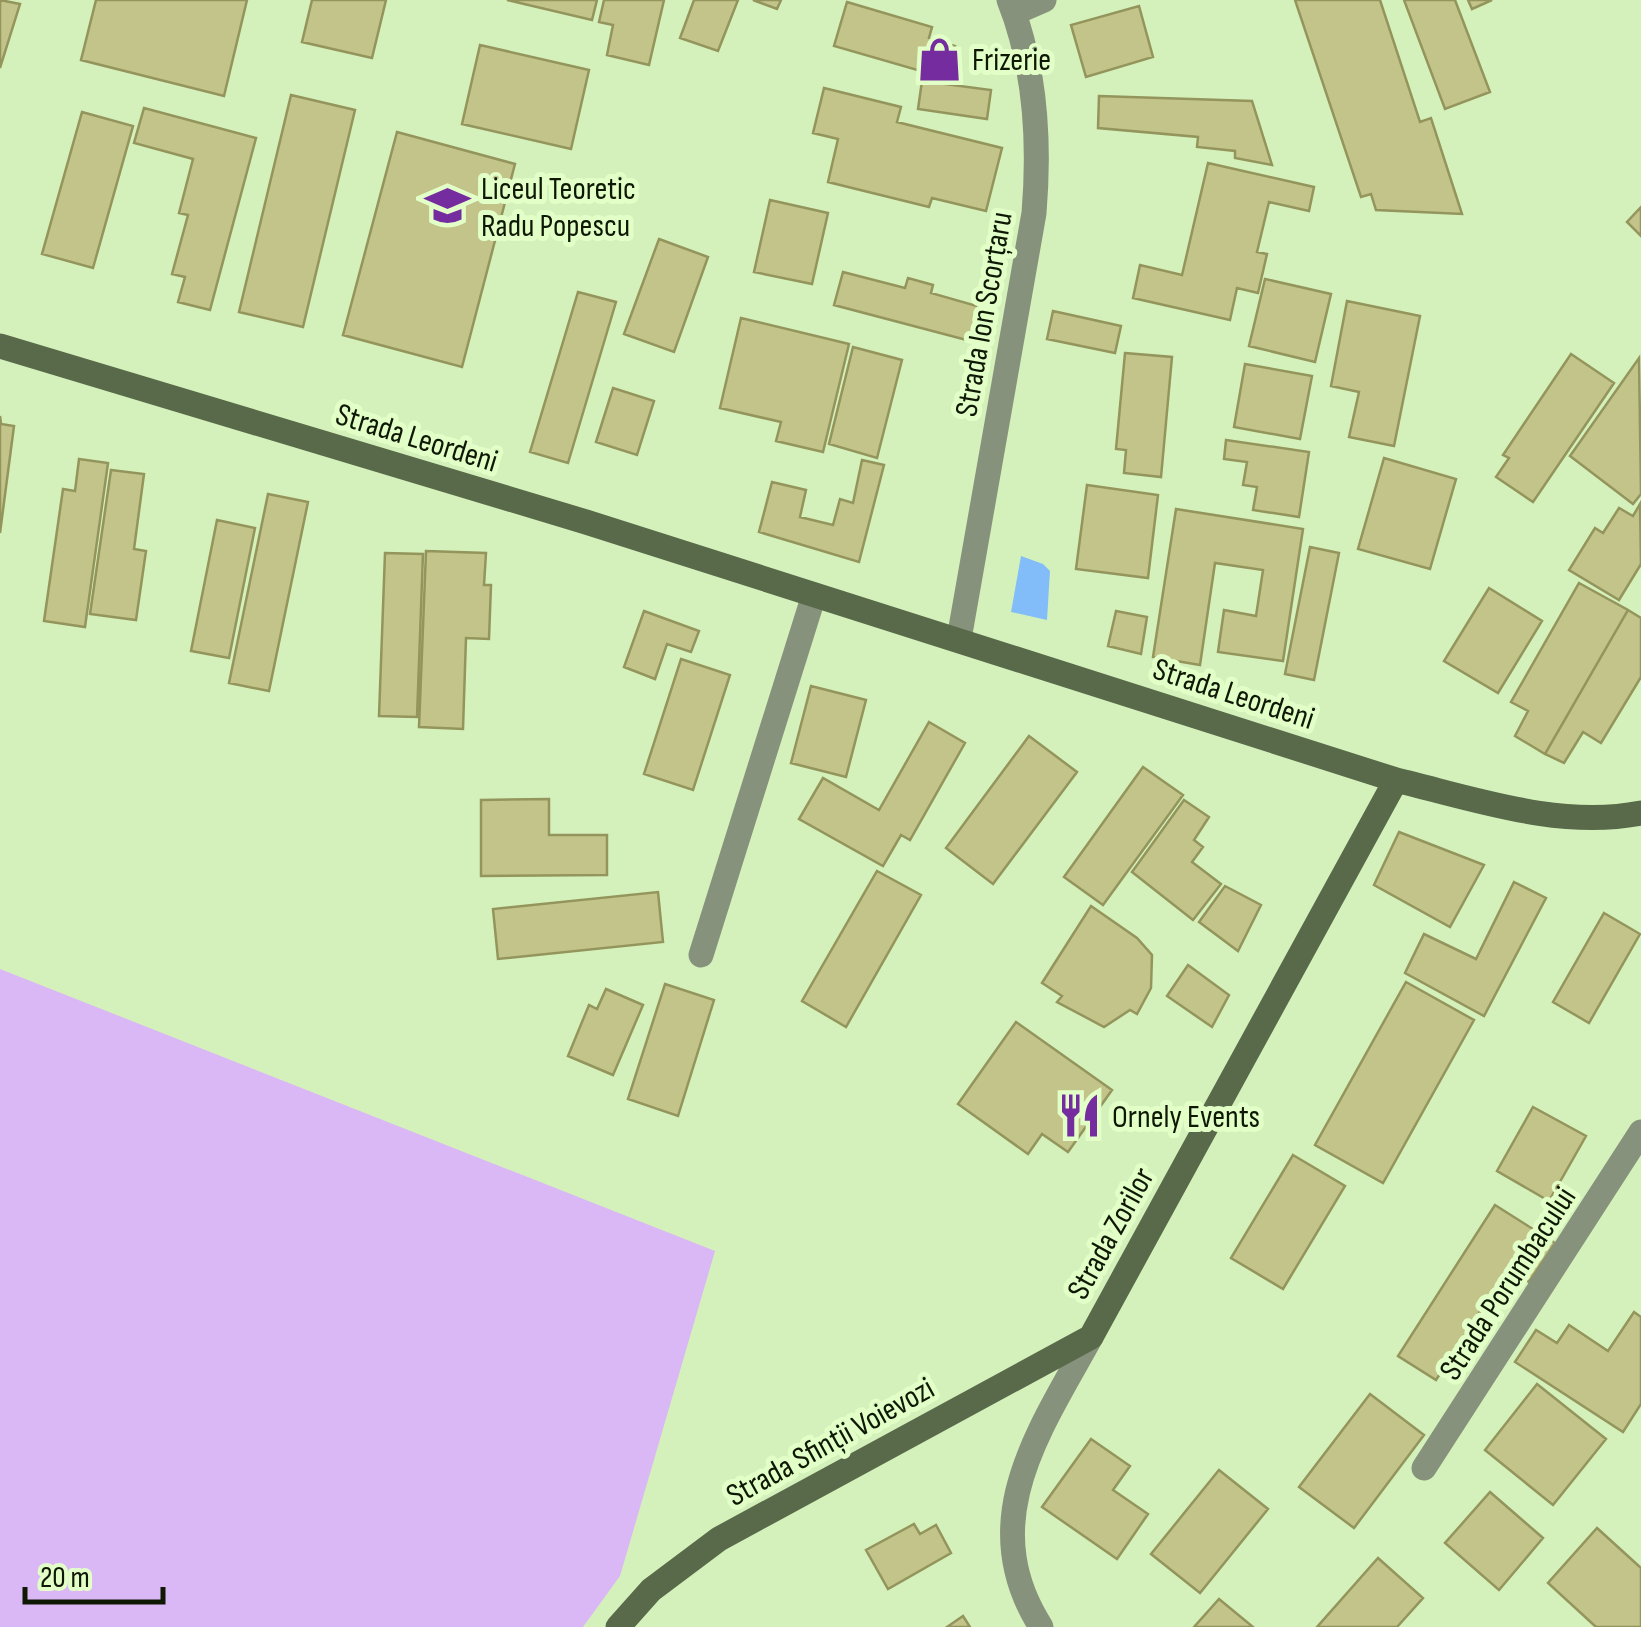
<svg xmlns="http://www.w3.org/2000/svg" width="1641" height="1627" font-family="'Sofia Sans Condensed',sans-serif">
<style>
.green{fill:#dab7f5}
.water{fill:#82bdfa}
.building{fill:#c2c489;stroke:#93955c;stroke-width:2.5}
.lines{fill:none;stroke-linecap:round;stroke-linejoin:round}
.street{stroke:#86927c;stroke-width:25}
.secondary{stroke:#596a4a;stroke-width:25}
.labels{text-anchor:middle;stroke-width:10;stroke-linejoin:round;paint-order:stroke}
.poi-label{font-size:32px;fill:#0e1805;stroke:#e2ffc8;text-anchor:start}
.street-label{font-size:32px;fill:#0e1805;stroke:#e2ffc8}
</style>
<rect width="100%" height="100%" fill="#d5f1bb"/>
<path class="green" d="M0 969 715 1251 620 1576 583 1627H0Z"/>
<path class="water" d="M1021 556 1043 564 1050 571 1047 620 1011 612Z"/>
<path class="building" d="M0 0 20 4 0 68Z
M96 0H247L224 96 81 60Z
M312 0H386L372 58 302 42Z
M507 0H597L592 20Z
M604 0H664L649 65 607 55 613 25 599 22Z
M694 0H738L718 51 680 38Z
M753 0H781L777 9Z
M1295 0H1380L1420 122 1431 118 1462 214 1376 210 1371 194 1361 197Z
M1404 0H1455L1490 92 1445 109Z
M1468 0H1492L1472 9Z
M847 2 932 27 929 38 955 46 945 78 834 46Z
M1139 6 1153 57 1086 77 1071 25Z
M480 45 589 70 571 149 462 124Z
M922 81 991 90 987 119 918 109Z
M824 88 901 107 897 122 1002 148 986 211 932 198 929 207 828 182 838 139 813 133Z
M291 95 355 110 303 327 239 312Z
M1099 96 1252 101 1272 165 1235 158V151L1197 147 1198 137 1098 128Z
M144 108 256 138 210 310 178 302 185 277 172 274 188 215 179 213 193 159 134 143Z
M82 112 133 126 93 268 42 254Z
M397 132 515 164 462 367 343 335Z
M1208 163 1314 187 1309 211 1269 202 1257 252 1267 254 1258 293 1237 288 1230 320 1133 298 1140 265 1182 275Z
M770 200 828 213 812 284 754 272Z
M1641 207V236L1627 222Z
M659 239 708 257 674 352 624 334Z
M843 272 905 288 908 278 933 285 931 293 984 308 974 342 834 305Z
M1265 279 1331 294 1315 362 1249 346Z
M578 292 616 302 568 463 530 452Z
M1347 301 1420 316 1394 446 1349 437 1359 392 1331 386Z
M1053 311 1121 326 1115 353 1047 339Z
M741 318 849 344 823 452 776 441 781 422 720 408Z
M853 347 902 360 877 458 829 444Z
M1125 353 1172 357 1161 477 1124 473 1126 450 1116 449Z
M1571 354 1614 383 1533 502 1496 477 1509 458 1503 455Z
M1639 358 1641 494 1633 504 1570 456Z
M1245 364 1312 376 1300 439 1234 427Z
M613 388 654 401 637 455 596 442Z
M0 416 1 424 14 426 0 533Z
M1226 440 1309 452 1299 517 1253 510 1257 487 1243 485 1247 462 1224 459Z
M1384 458 1456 479 1430 569 1358 549Z
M79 459 108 463 85 627 44 621 63 489 75 491Z
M862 460 884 465 859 562 759 532 772 482 806 490 800 517 833 525 840 499 853 503Z
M111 470 144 474 134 549 146 551 136 620 90 614Z
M1087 485 1158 495 1148 578 1076 569Z
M268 494 308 502 269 691 229 683Z
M1640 504 1641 564 1619 600 1569 570 1595 528 1603 533 1619 508 1633 516Z
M1176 509 1303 529 1283 661 1218 652 1224 610 1256 616 1263 570 1215 563 1200 665 1153 657Z
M217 520 255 528 229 658 191 651Z
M1310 547 1339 553 1314 680 1285 674Z
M426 551 486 553 484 585H491L489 639 466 638 463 729 419 727Z
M385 553 423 554 417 717 379 716Z
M1579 583 1628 610 1545 754 1515 736 1528 711 1511 702Z
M1489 588 1542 621 1498 693 1444 661Z
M1628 610 1641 618V677L1601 743 1583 732 1564 763 1545 754Z
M644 611 699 631 691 652 667 644 655 679 624 667Z
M1116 611 1147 617 1141 654 1108 646Z
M681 659 730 675 693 790 644 774Z
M811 686 866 700 846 777 791 763Z
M929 722 965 743 910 840 901 835 883 866 799 819 823 778 879 810Z
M1029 736 1077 772 993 884 946 848Z
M1143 767 1183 795 1103 905 1064 877Z
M549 799V835H607V875L481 876V800Z
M1184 800 1209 817 1194 840 1203 847 1192 862 1221 884 1193 920 1132 872Z
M1399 832 1484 865 1450 927 1374 885Z
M877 871 921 895 846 1027 802 1001Z
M1514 882 1546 898 1484 1016 1405 973 1424 934 1476 959Z
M1225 886 1261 905 1238 951 1199 922Z
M658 892 663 942 498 959 493 909Z
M1091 906 1137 938 1152 955 1151 988 1137 1014 1130 1010 1104 1027 1057 1002 1062 996 1042 983Z
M1604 913 1640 934 1589 1023 1553 1002Z
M1188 965 1229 995 1212 1027 1167 996Z
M1406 982 1474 1020 1383 1183 1315 1145Z
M665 984 714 1000 678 1116 628 1099Z
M606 989 643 1005 613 1075 568 1056 589 1005 597 1009Z
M1016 1022 1112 1090 1068 1152 1042 1134 1028 1154 958 1104Z
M1533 1107 1586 1136 1549 1201 1497 1171Z
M1293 1155 1345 1186 1283 1289 1231 1258Z
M1495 1205 1555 1243 1529 1282 1508 1268 1436 1380 1398 1356Z
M1634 1312 1641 1317V1404L1623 1432 1515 1362 1536 1330 1557 1343 1569 1325 1608 1351Z
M1537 1384 1606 1439 1553 1505 1485 1450Z
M1370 1394 1424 1435 1354 1528 1299 1487Z
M1091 1439 1130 1466 1113 1490 1148 1514 1117 1559 1042 1507Z
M1219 1470 1268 1509 1200 1593 1151 1554Z
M1490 1492 1543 1538 1499 1590 1445 1543Z
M914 1524 920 1534 936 1525 951 1553 888 1589 866 1550Z
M1597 1528 1641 1568V1627H1596L1548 1583Z
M1378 1558 1423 1598 1397 1627H1317Z
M1219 1599 1253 1627H1194Z
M963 1616 970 1627H947Z"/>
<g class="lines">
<path class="street" d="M1014 13 1044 0
M959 639 1034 213C1040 141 1036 68 1009 0
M701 955 814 595
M1424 1468 1641 1132
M1041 1627C974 1522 1039 1431 1091 1337"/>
<path class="secondary" d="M0 346 586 522 1396 780C1475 799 1560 829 1641 813
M618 1627 651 1590 719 1539 1091 1337 1396 780"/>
</g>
<defs>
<symbol id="shop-bare" viewBox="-9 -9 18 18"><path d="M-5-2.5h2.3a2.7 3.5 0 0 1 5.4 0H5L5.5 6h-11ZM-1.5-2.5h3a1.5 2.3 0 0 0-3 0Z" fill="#752c9f" stroke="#e2ffc8" stroke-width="2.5" paint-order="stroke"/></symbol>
<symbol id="school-bare" viewBox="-9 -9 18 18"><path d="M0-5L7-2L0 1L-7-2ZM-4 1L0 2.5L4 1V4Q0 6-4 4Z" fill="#752c9f" stroke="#e2ffc8" stroke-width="2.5" paint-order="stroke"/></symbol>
<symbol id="restaurant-bare" viewBox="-9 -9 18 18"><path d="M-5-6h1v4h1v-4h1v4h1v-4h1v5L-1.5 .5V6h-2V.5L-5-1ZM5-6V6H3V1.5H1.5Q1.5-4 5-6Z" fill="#752c9f" stroke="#e2ffc8" stroke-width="2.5" paint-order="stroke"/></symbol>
</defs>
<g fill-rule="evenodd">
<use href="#shop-bare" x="908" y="28" width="63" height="63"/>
<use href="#school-bare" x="416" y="174" width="63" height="63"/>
<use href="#restaurant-bare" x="1048" y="1084" width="63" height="63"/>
</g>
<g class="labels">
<g class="poi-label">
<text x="972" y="70">Frizerie</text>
<text x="481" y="199">Liceul Teoretic<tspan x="481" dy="37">Radu Popescu</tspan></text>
<text x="1112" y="1127">Ornely Events</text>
</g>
<g class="street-label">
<text transform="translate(983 314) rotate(-80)" y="11">Strada Ion Scorțaru</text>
<text transform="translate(417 437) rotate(17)" y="11">Strada Leordeni</text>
<text transform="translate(1234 693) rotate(18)" y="11">Strada Leordeni</text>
<text transform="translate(1110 1233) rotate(-61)" y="11">Strada Zorilor</text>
<text transform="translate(1507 1283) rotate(-57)" y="11">Strada Porumbacului</text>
<text transform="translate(830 1441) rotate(-29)" y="11">Strada Sfinții Voievozi</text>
</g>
</g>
<path d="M25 1587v15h138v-15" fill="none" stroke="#0e1805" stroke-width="5"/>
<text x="40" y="1587" font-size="30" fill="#0e1805" stroke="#e2ffc8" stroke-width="8" paint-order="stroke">20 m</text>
</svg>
